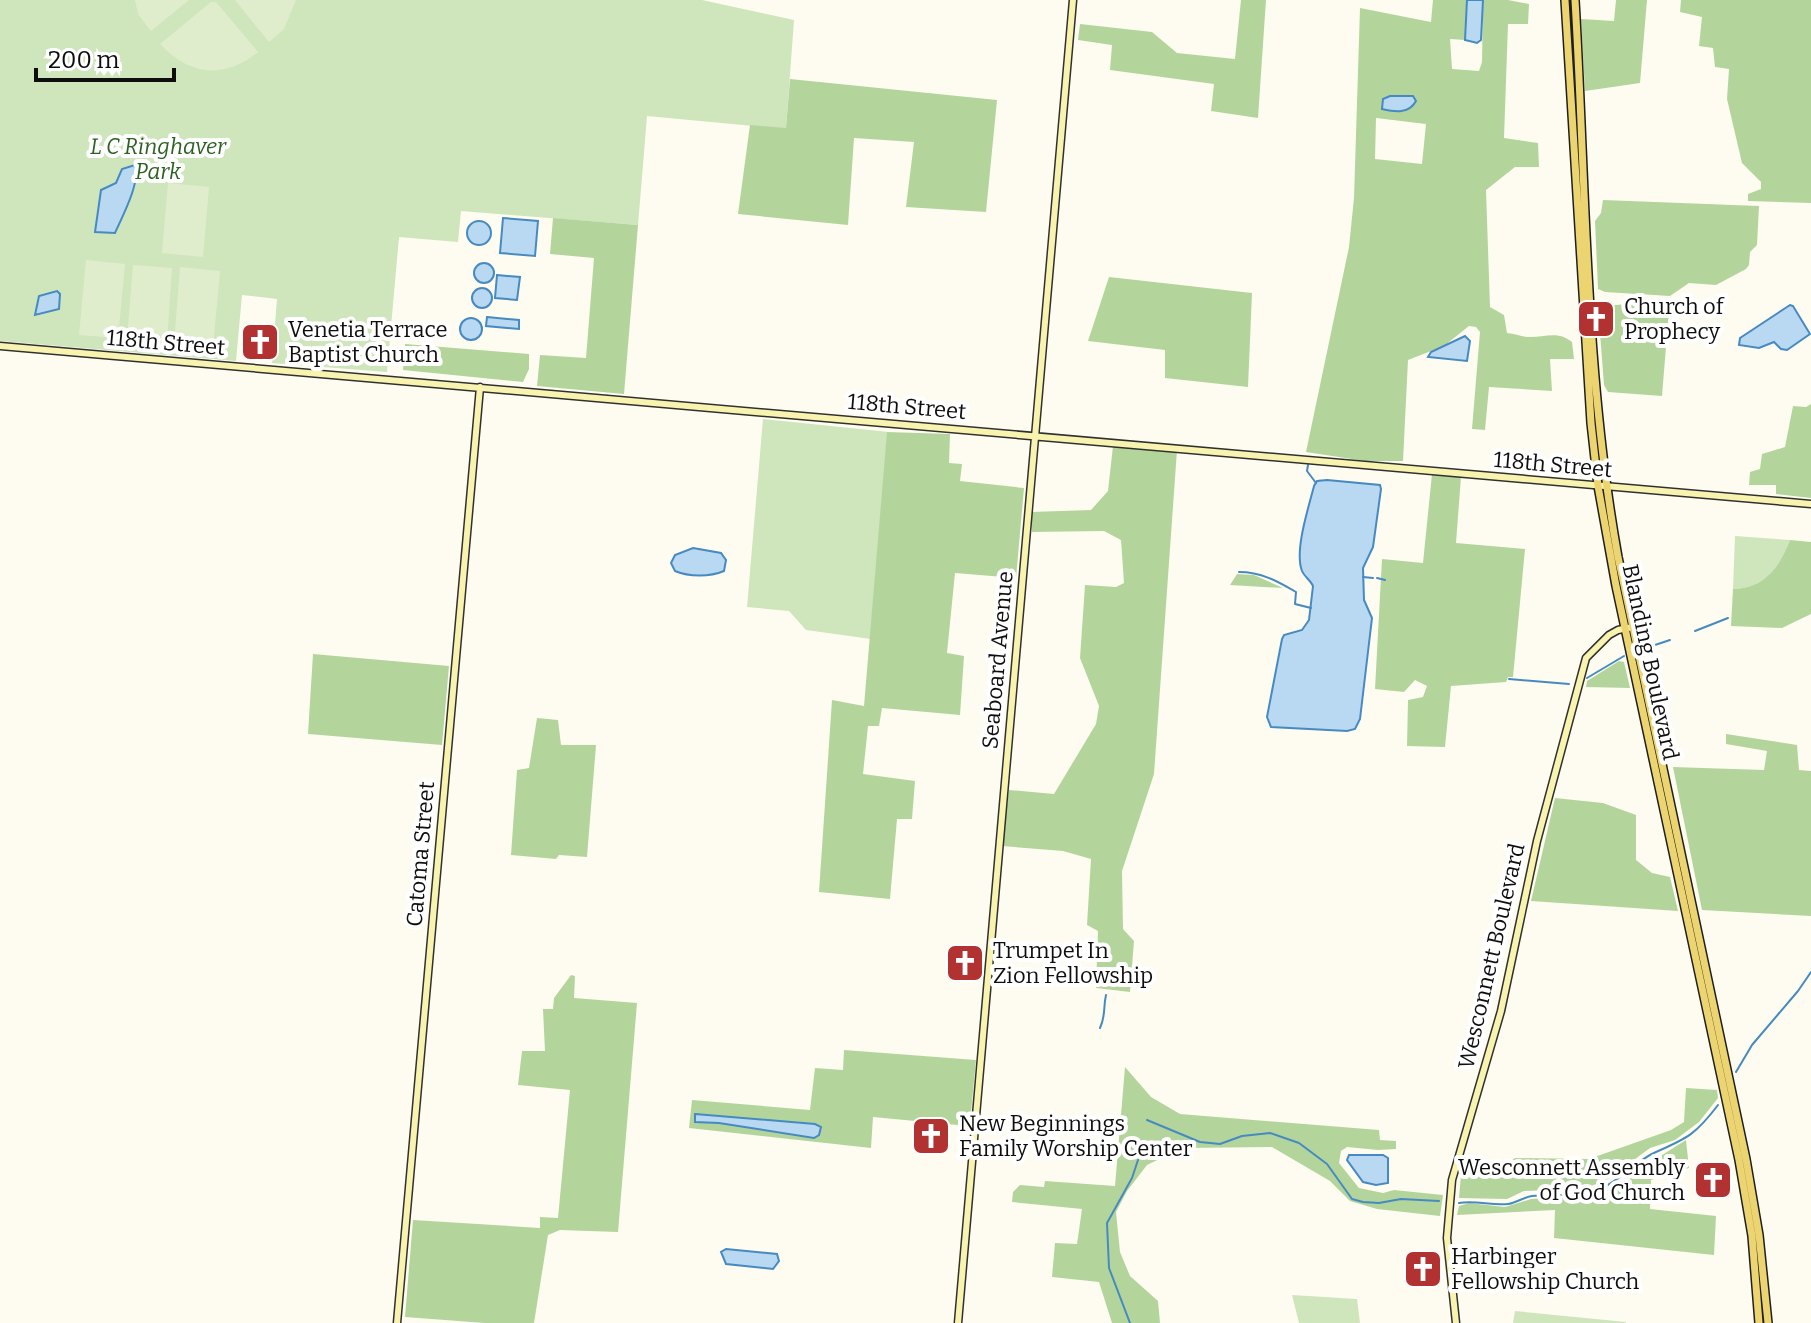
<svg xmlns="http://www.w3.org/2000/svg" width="1811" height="1323" font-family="Bitter,serif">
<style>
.green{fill:#cfe5bc}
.forest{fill:#b3d59c;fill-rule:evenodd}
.pitch{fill:#e0edcd}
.water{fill:#b8d9f1;stroke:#468ac1;stroke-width:2}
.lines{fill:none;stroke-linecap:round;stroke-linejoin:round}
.stream{stroke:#468ac1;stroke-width:2}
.secondary-casing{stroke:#303030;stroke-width:9}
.primary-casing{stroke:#1f1f1f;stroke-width:10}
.secondary{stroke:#f8f4b0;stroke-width:6}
.primary{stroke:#ecd571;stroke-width:7}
.labels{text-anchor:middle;stroke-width:8;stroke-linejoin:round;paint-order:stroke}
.park-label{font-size:22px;font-style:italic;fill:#2d6023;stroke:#fff}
.poi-label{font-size:22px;fill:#0e0e0e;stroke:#fff;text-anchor:start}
.street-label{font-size:22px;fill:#0e0e0e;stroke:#fff}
</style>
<rect width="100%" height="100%" fill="#fefcf0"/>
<path class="green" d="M0 0H702L794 20 786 129 647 116 638 225 461 211 458 242 399 237 387 372 272 363 277 299 242 295 236 361 0 341Z
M763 419 889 432 871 639 806 630 789 611 747 607Z
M1735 536 1790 540C1779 568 1764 588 1733 589Z
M1292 1295 1357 1299 1360 1323H1299Z
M1515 1311 1626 1322V1323H1513Z"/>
<path class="forest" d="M1241 0H1266L1258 118 1211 111 1214 84 1110 70 1112 45 1078 40 1080 24 1152 32 1177 53 1235 59Z
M1433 0H1467L1465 40 1450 39 1452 69 1479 71 1482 62 1483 0H1508L1529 4 1528 24H1508L1504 138 1538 143 1539 167H1515L1486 190 1490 307 1504 315 1507 333C1514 334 1521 336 1527 337 1544 338 1557 330 1572 342L1574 359H1550L1552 391 1489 387 1485 430 1472 429 1480 332 1476 327 1469 326 1444 346 1408 360 1403 461H1365L1306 452 1349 247 1354 198 1360 8 1431 22ZM1376 118 1426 124 1422 164 1375 159Z
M1616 0H1647L1640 83 1585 91 1581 19 1614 21Z
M1681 0H1811V203L1748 201V194L1761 189V182L1742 163 1727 99 1729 69 1715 67 1713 48 1699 46 1702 17 1680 12Z
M790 79 997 100 986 212 906 207 914 142 854 138 848 225 738 214 750 125 786 128Z
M1603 200 1759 206 1757 245 1750 252 1749 265 1746 269 1716 285 1689 283 1670 296 1605 292 1598 289 1595 221 1601 213Z
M553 218 638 225 624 394 537 386 540 355 586 358 594 258 550 254Z
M1109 277 1252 293 1248 387 1165 378V350L1088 341Z
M1626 304 1669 310 1662 396 1608 392 1604 385 1598 307Z
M405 344 529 354V369L523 382 403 370Z
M1811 404V498L1776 494V485H1749L1750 472 1760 469 1762 454 1785 447 1793 406 1806 407Z
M887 432 950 434 949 463 962 464 960 481 1024 488 1016 578 955 573 947 653 964 656 960 715 882 708 879 726H868L863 774 915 781 912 819H897L890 899 819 892 832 700 864 706Z
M1113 446 1177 450 1154 774 1122 871 1123 929 1134 941 1130 992 1096 988 1098 931 1087 925 1091 859 1063 851 1002 846 1009 790 1054 794 1096 724 1099 706 1080 658 1085 585 1116 587 1124 583 1121 540 1104 531 1032 532 1031 512 1091 510 1108 491Z
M1432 474 1461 477 1456 543 1525 549 1513 677H1508L1506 682 1451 686 1445 747 1407 746 1408 700 1423 697 1427 686 1415 680 1404 692 1375 689 1382 559 1423 563Z
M1790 540 1811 542V614L1782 628 1731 626 1733 589C1764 588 1779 568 1790 540Z
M1237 574 1254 575 1283 588 1230 585Z
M313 654 449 666 442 745 308 734Z
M1619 661 1624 662 1630 688 1586 687 1587 681Z
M537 718 558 720 561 745H596L587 857 559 855 556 859 511 855 517 770 529 768Z
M1726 734 1797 745 1799 770 1811 771V916L1702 910 1673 767 1764 770 1767 751 1726 744Z
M1555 798 1603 803 1636 815V860L1652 873 1670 877 1678 911 1531 901Z
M571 975 575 976 574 998 637 1003 618 1232 560 1230 548 1235 534 1323H485L405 1317 413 1220 540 1228V1217L558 1218 570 1090 518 1085 522 1051H545L543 1009H553L554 998Z
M844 1050 976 1060 970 1123 968 1126 873 1117 871 1148 689 1128 692 1100 810 1110 815 1068 843 1070ZM696 1114 815 1124 821 1128 695 1122Z
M1125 1067 1151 1097 1180 1114 1379 1130 1380 1140 1396 1141V1149L1378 1150 1347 1147 1341 1151 1339 1163 1359 1188 1383 1193 1394 1190 1443 1195 1440 1216 1377 1209 1350 1201 1330 1181 1272 1147 1182 1148 1147 1165 1127 1191 1116 1212 1120 1252 1130 1276 1158 1301 1160 1323H1112L1099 1282 1052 1277 1055 1243 1077 1244 1082 1209 1012 1202 1013 1192 1020 1185 1044 1187 1045 1181 1115 1186Z
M1686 1088 1717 1090 1718 1098 1699 1122 1675 1140 1650 1148 1608 1179 1584 1189 1524 1191 1507 1199 1459 1198 1461 1175 1490 1177 1515 1158 1589 1159 1671 1130 1684 1122Z
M1686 1140 1689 1168 1651 1180 1650 1209 1716 1216 1714 1255 1554 1238 1555 1210 1457 1215 1459 1206 1469 1203 1505 1207 1531 1199 1591 1195 1616 1184Z"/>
<path class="pitch" d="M135 0H189L151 31 138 14Z
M235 0H296L284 29 269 42Z
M211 2H216L258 52C224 80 189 75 160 44Z
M168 183 209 187 203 257 162 253Z
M86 260 125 264 118 338 79 335Z
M133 265 172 268 167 342 127 339Z
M180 267 220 271 213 347 174 344Z"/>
<path class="water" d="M1467 0H1483L1481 40 1477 43 1465 40Z
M1390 96H1413L1416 101C1409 114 1395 112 1382 109L1383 99Z
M135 165C141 182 122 217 115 233L95 232 101 190 116 183 122 169Z
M503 218 538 221 535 256 500 253Z
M467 233a12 12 0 1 1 24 0a12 12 0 1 1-24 0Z
M474 273a10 10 0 1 1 20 0a10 10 0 1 1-20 0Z
M497 275 520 277 517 300 495 298Z
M472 298a10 10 0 1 1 20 0a10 10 0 1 1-20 0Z
M57 291 60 294 59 309 35 315 39 296Z
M1790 305 1793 306 1810 334 1787 350 1781 349 1774 342 1759 348 1739 345 1740 338Z
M487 317 519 320V329L486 326Z
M460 329a11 11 0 1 1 22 0a11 11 0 1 1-22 0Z
M1465 336 1470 341 1467 361 1428 357 1431 352Z
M1327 480 1380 485 1381 489 1373 547 1363 568 1364 600 1372 618 1360 719 1355 729 1347 731 1271 727 1267 717 1282 639 1284 635 1302 630 1309 620 1313 586C1311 581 1304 576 1302 571 1294 551 1309 506 1314 486L1317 481Z
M693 548 721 553 726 560 724 571C710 577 689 577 675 571L671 563 675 555Z
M695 1114 815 1124 821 1127 819 1135 814 1138 719 1123 695 1122Z
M1349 1155H1383L1388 1158V1183L1376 1185 1363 1182 1347 1160Z
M726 1249 777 1254 779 1261 773 1269 726 1264 721 1252Z"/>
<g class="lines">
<path class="stream" d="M1308 465 1307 471 1316 483
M1239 572C1261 572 1277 581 1296 592L1295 604 1311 608
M1363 577 1373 578
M1377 578 1385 580
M1695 631 1728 618
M1646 648 1670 640
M1587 678 1624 656
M1509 679 1569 684
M1100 1028C1106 1015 1103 1008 1106 995
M1736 1072 1752 1045 1798 991 1811 972
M1147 1120 1200 1142 1220 1144 1242 1136 1270 1133 1299 1143 1327 1164 1352 1199 1363 1202 1379 1203 1401 1199 1439 1201
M1459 1203C1476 1200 1492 1206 1508 1204 1516 1203 1524 1197 1532 1196 1555 1194 1583 1198 1604 1187 1623 1178 1637 1160 1656 1152 1688 1138 1696 1134 1718 1105
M1130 1323 1109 1268 1107 1223 1132 1178 1138 1160"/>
<defs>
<path id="secondary" d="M0 346 1811 504
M397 1323 480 387
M958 1323 1073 0
M1456 1323 1447 1238 1452 1180 1501 1011 1537 841 1586 658 1609 635 1618 630 1633 627"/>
<path id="primary" d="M1565 0 1591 423 1598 486 1616 586 1739 1160 1752 1236 1759 1323
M1575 0C1586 185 1585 375 1618 557L1746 1159 1759 1235 1768 1323"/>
</defs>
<use href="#secondary" class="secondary-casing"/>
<use href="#primary" class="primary-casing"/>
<use href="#secondary" class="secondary"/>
<use href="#primary" class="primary"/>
</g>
<defs>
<symbol id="church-square" viewBox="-11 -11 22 22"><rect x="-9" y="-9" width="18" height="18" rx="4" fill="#b23232" stroke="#fff"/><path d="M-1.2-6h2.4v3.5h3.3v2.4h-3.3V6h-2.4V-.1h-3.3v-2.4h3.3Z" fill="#fff"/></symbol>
</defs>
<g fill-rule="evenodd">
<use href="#church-square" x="1574" y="297" width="44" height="44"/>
<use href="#church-square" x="238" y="320" width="44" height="44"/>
<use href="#church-square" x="943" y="941" width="44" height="44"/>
<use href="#church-square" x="909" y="1114" width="44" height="44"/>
<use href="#church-square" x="1691" y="1158" width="44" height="44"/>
<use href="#church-square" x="1401" y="1247" width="44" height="44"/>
</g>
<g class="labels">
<g class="park-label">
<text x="158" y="154">L C Ringhaver<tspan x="158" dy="25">Park</tspan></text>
</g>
<g class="poi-label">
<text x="1624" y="314">Church of<tspan x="1624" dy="25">Prophecy</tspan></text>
<text x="288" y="337">Venetia Terrace<tspan x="288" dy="25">Baptist Church</tspan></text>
<text x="993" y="958">Trumpet In<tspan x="993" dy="25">Zion Fellowship</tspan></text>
<text x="959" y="1131">New Beginnings<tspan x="959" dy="25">Family Worship Center</tspan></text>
<text x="1685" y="1175" text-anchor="end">Wesconnett Assembly<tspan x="1685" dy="25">of God Church</tspan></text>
<text x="1451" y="1264">Harbinger<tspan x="1451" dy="25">Fellowship Church</tspan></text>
</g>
<g class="street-label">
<text transform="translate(166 342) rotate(5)" y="8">118th Street</text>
<text transform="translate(907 406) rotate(5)" y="8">118th Street</text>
<text transform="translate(1553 464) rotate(5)" y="8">118th Street</text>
<text transform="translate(997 660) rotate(-85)" y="8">Seaboard Avenue</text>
<text transform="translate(1651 662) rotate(78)" y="8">Blanding Boulevard</text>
<text transform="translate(420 854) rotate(-85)" y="8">Catoma Street</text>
<text transform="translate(1491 956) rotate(-77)" y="8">Wesconnett Boulevard</text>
</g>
</g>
<path d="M36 68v12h138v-12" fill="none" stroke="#0e0e0e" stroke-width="4"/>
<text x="48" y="68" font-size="24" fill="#0e0e0e" stroke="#ffffff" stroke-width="6" paint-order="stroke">200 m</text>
</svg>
